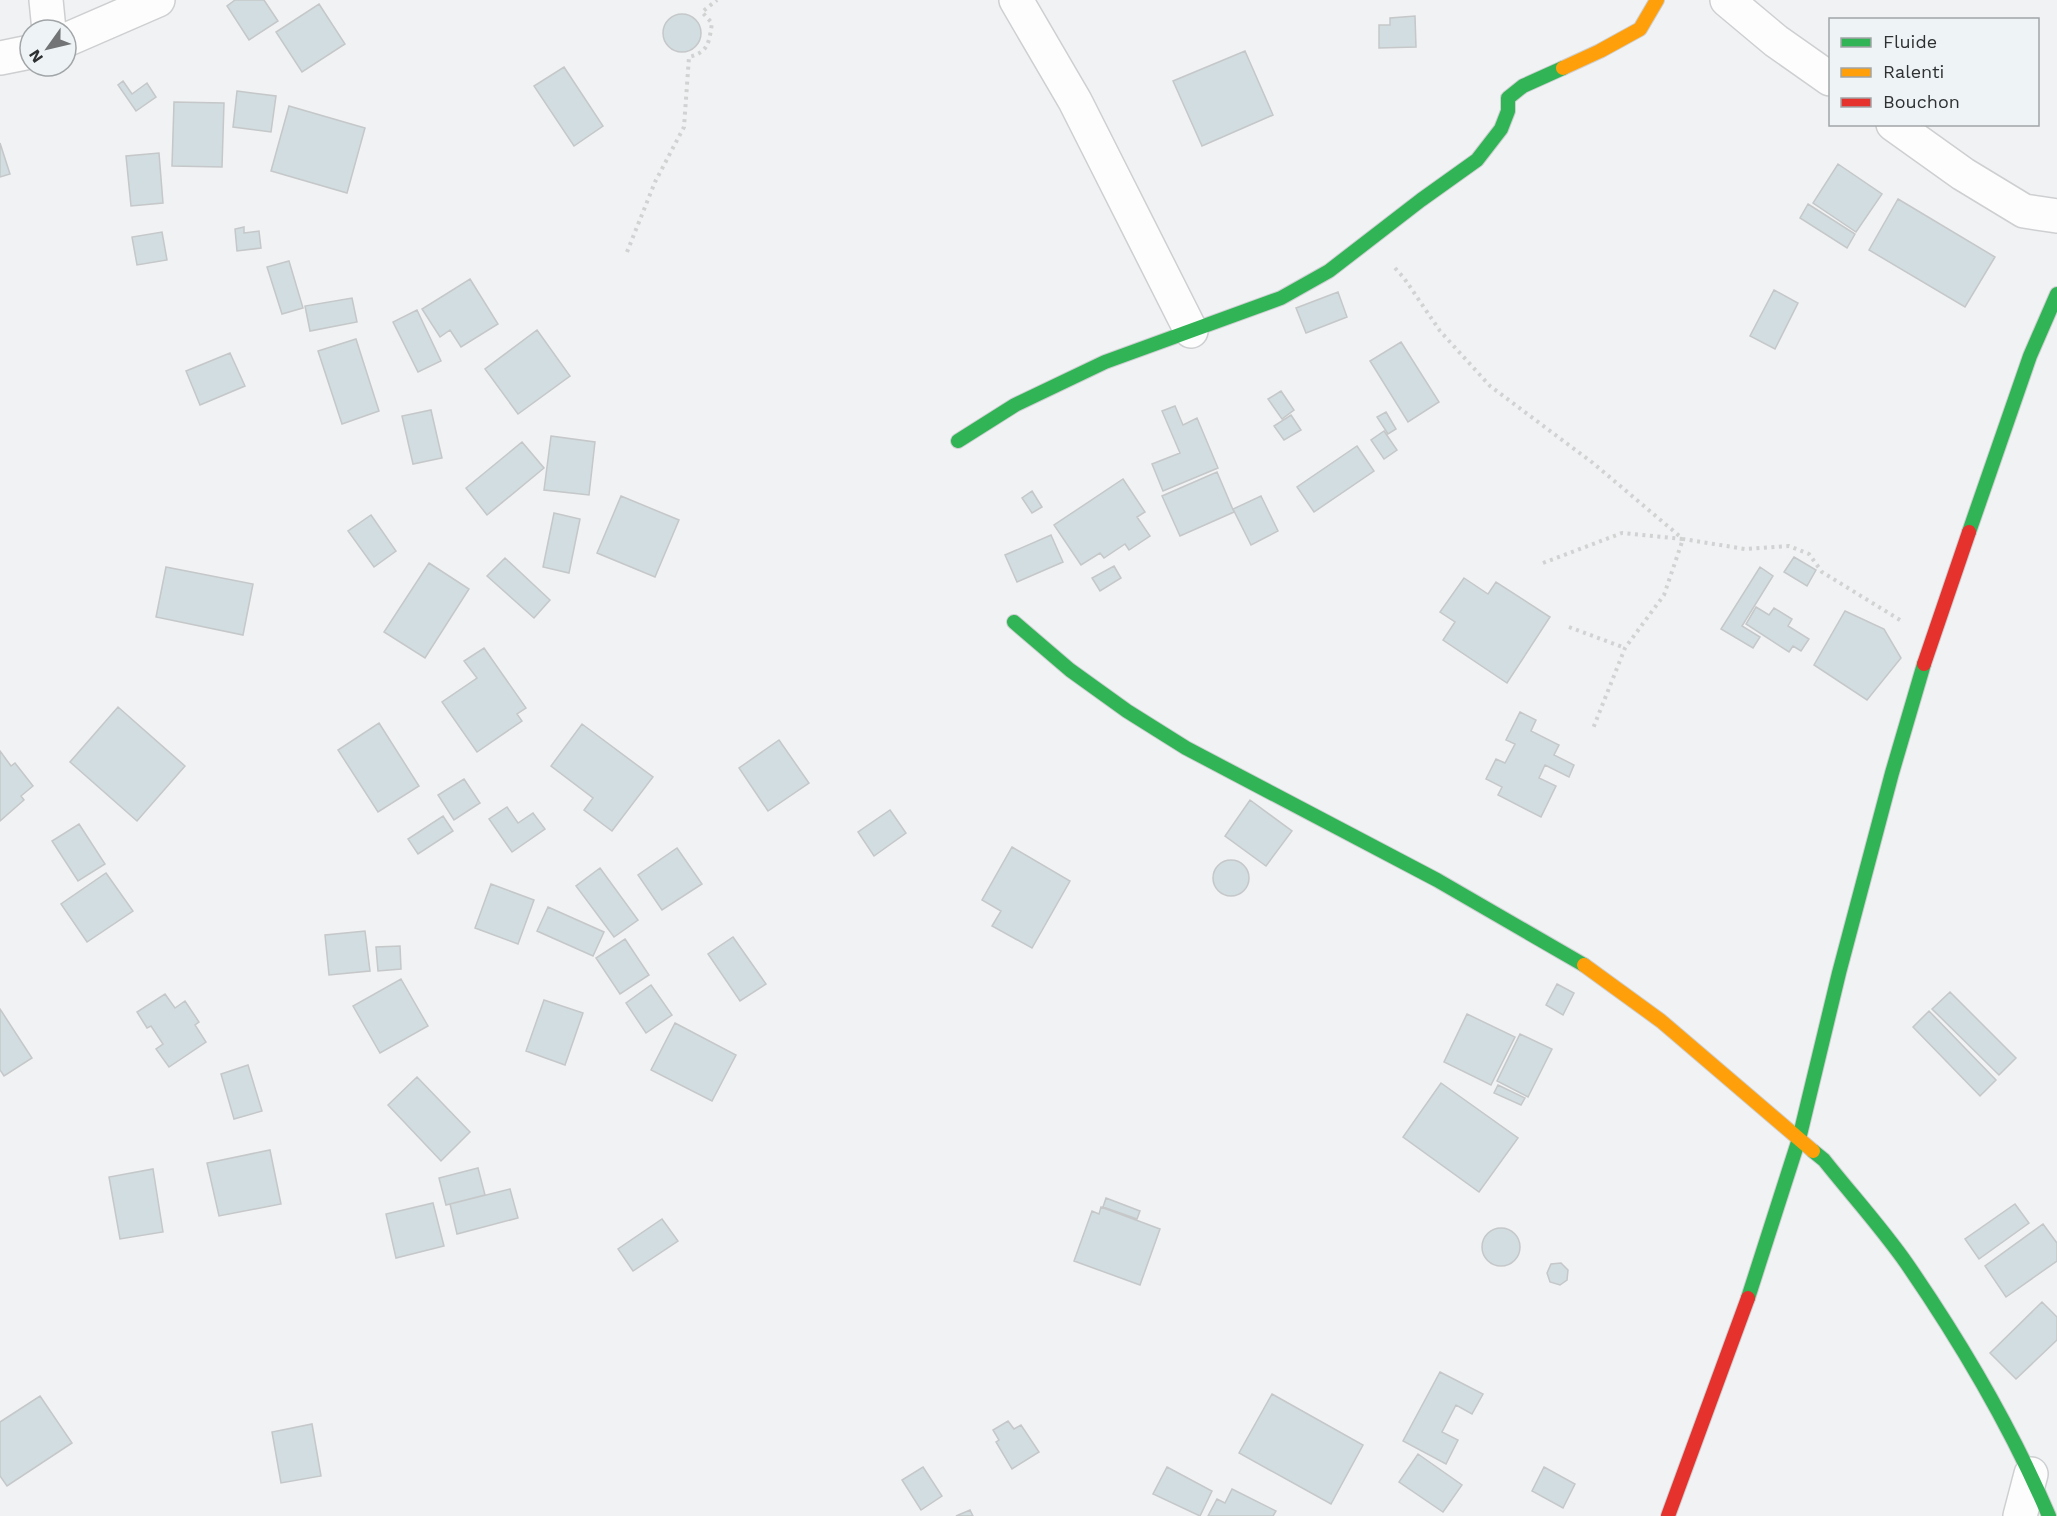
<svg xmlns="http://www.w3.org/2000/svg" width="2057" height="1516" font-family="'Work Sans',sans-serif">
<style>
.building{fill:#d1dde0;stroke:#c5c7c8;stroke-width:1.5}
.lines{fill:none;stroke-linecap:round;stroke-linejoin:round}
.street-casing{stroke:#cecfd1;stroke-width:36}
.fast-casing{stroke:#cecfd1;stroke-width:16}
.slow-casing{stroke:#cecfd1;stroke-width:16}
.jam-casing{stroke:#cecfd1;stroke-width:16}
.path{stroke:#d1d2d2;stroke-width:4;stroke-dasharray:3 4.5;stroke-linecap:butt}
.street{stroke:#fdfdfd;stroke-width:33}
.fast{stroke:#30b455;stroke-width:14}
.slow{stroke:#ff9f0a;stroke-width:14}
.jam{stroke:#e5322d;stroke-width:14}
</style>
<rect width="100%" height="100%" fill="#f0f2f4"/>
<path class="building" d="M235 0H264L278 21 249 40 227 6Z
M319 4 345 44 302 72 276 32Z
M663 33a19 19 0 1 1 38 0a19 19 0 1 1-38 0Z
M1415 16 1416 47 1379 48V25H1390V18Z
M1245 51 1273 115 1202 146 1173 81Z
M564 67 603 126 574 146 534 86Z
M123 81 132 94 147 83 156 97 136 111 118 85Z
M237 91 276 96 271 132 233 127Z
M174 102 224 103 222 167 172 166Z
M289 106 365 128 347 193 271 171Z
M0 143 10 174 0 177Z
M159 153 163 203 131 206 126 156Z
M1838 164 1882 194 1856 232 1813 203Z
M1898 199 1995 257 1965 307 1869 250Z
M1808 204 1855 234 1847 248 1800 218Z
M244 227V233L259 231 261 248 237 251 235 229Z
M162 232 167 260 137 265 132 237Z
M289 261 303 308 282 314 267 267Z
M470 279 498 324 461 347 450 330 440 337 422 309Z
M1774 290 1798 303 1775 349 1750 336Z
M1338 292 1347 317 1306 333 1296 308Z
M352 298 357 322 310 331 305 306Z
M417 310 441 361 418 372 393 322Z
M537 330 570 376 518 414 485 369Z
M356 339 379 411 342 424 318 351Z
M1401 342 1439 402 1408 422 1370 361Z
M230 353 245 386 200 405 186 371Z
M1281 391 1294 410 1282 419 1268 399Z
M1175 406 1183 425 1197 418 1218 468 1163 491 1152 464 1180 453 1162 411Z
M431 410 442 458 413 464 402 416Z
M1386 412 1396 429 1388 434 1377 417Z
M1291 415 1301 430 1284 440 1274 426Z
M1384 431 1397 450 1384 459 1371 440Z
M551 436 595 442 589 495 544 490Z
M522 442 544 468 487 515 466 488Z
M1357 446 1374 471 1314 512 1297 487Z
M1217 472 1234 512 1180 536 1162 496Z
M1123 479 1145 512 1137 517 1150 536 1129 550 1125 544 1104 558 1100 553 1081 565 1054 525Z
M1032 491 1042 507 1032 513 1022 498Z
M621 496 679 520 655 577 597 553Z
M1261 496 1278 531 1251 545 1233 509Z
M554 513 580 519 569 573 543 567Z
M371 515 396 551 374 567 348 531Z
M1051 535 1063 562 1017 582 1005 555Z
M1794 557 1816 570 1807 586 1784 572Z
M505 558 550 600 534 618 487 576Z
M429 563 469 589 425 658 384 632Z
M1114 566 1121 578 1100 591 1092 578Z
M166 567 253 584 243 635 156 617Z
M1760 567 1773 576 1742 626 1760 637 1753 648 1721 629Z
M1464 578 1488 594 1496 582 1550 617 1507 683 1443 640 1455 622 1440 612Z
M1756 607 1769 615 1774 608 1792 619 1788 626 1809 639 1801 651 1793 646 1789 652 1746 624Z
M1845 611 1884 629 1901 658 1867 700 1814 665Z
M484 648 526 708 517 714 522 721 477 752 442 702 477 678 464 661Z
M118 707 185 766 137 821 70 762Z
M1520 712 1536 720 1531 731 1559 745 1554 755 1574 765 1569 777 1545 765 1539 778 1556 786 1541 817 1498 795 1502 787 1486 779 1496 759 1505 763 1515 744 1506 740Z
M379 723 419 786 378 812 338 750Z
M582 724 653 777 612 831 584 810 593 798 551 766Z
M779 740 809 783 768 811 739 768Z
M0 751 11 766 15 763 33 786 21 796 24 800 0 821Z
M464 779 480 803 454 820 438 795Z
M1250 800 1292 831 1266 866 1225 836Z
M507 807 518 823 533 813 545 829 512 852 489 819Z
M890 810 906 833 874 856 858 832Z
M443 816 453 831 418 854 408 839Z
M79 824 105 864 78 881 52 841Z
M1012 847 1070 881 1032 948 992 926 1001 911 982 900Z
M677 848 702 884 662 910 638 875Z
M1213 878a18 18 0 1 1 36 0a18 18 0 1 1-36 0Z
M600 868 638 920 614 937 576 886Z
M106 873 133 911 87 942 61 904Z
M491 884 534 900 518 944 475 928Z
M548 907 604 932 593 956 537 931Z
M365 931 370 971 329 975 325 935Z
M733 937 766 984 740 1001 708 954Z
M625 939 649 975 620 994 596 958Z
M400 946 401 969 378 971 376 947Z
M401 979 428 1026 380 1053 353 1006Z
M1557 984 1574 993 1563 1015 1546 1005Z
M651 985 672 1015 646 1033 626 1003Z
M1950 992 2016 1058 1999 1075 1932 1009Z
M165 994 175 1008 185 1001 199 1022 195 1025 206 1042 169 1067 156 1049 163 1044 151 1026 147 1028 137 1012Z
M544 1000 583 1013 565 1065 526 1051Z
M0 1009 32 1058 4 1076 0 1070Z
M1929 1011 1996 1080 1980 1096 1913 1027Z
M1467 1014 1515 1037 1491 1085 1444 1062Z
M675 1023 736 1055 712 1101 651 1070Z
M1520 1034 1552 1049 1528 1097 1497 1081Z
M248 1065 262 1111 234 1119 221 1074Z
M417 1077 470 1132 441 1161 388 1105Z
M1441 1083 1518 1138 1479 1192 1403 1137Z
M1498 1085 1525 1098 1521 1105 1494 1093Z
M270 1150 281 1204 219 1216 207 1163Z
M478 1168 485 1195 446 1205 439 1178Z
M153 1169 163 1232 120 1239 109 1177Z
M510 1189 518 1218 457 1234 450 1204Z
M1106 1198 1140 1211 1137 1219 1103 1207Z
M433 1203 444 1246 396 1258 386 1214Z
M2015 1204 2029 1223 1979 1259 1965 1239Z
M1101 1207 1160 1229 1140 1285 1074 1261 1092 1211 1099 1214Z
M662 1219 678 1241 633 1271 618 1249Z
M2043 1224 2057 1243V1261L2006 1297 1985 1266Z
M1482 1247a19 19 0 1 1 38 0a19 19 0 1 1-38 0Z
M1561 1263 1568 1270 1567 1280 1560 1285 1550 1282 1547 1273 1551 1264Z
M2042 1302 2057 1317V1340L2016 1379 1990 1353Z
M1440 1372 1483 1394 1472 1414 1456 1405 1442 1432 1458 1440 1446 1464 1403 1441Z
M1272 1394 1363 1445 1331 1504 1239 1453Z
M40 1396 72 1443 7 1486 0 1476V1422Z
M1008 1421 1014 1429 1021 1425 1039 1452 1012 1469 996 1442 999 1440 993 1430Z
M312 1424 321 1476 281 1483 272 1432Z
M1418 1454 1462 1485 1443 1512 1399 1482Z
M923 1467 942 1496 921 1510 902 1480Z
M1167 1467 1212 1491 1200 1516 1153 1494Z
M1544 1467 1575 1484 1563 1508 1532 1491Z
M1232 1489 1276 1511 1273 1516H1208L1217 1499 1225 1503Z
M970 1510 973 1516H956Z"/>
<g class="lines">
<defs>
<path id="street" d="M46 0 49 30
M1016 0 1075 101 1191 331
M1727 0 1776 41 1830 79
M66 40 158 0
M0 58 30 52
M1893 124 1963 174 2024 211 2057 216
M2020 1516 2031 1474"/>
<path id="fast" d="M958 441 1015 405 1105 362 1281 298 1329 271 1421 200 1477 160 1501 129 1508 111V98L1523 86 1563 68
M1969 532 2030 356 2057 294
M1014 622 1070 670 1127 711 1186 748 1437 880 1584 965
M1813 1151 1824 1160C1851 1194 1882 1228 1907 1264 1962 1344 2011 1427 2049 1516
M1748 1298 1799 1139 1839 973 1892 773 1924 664"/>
<path id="slow" d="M1563 68 1600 51 1640 29 1657 0
M1584 965 1661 1021 1813 1151"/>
<path id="jam" d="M1924 664 1969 532
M1668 1516 1748 1298"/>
</defs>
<use href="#street" class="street-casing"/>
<use href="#fast" class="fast-casing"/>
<use href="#slow" class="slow-casing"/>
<use href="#jam" class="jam-casing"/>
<path class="path" d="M627 252 655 182 684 127 689 57C709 52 709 42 712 23L702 12 717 0
M1395 268 1404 278 1440 331 1490 386 1593 463 1683 539 1745 549 1789 546 1809 554 1822 572 1900 620
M1543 563 1622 533 1683 539 1664 595 1625 648 1592 731
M1569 627 1625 648"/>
<use href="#street" class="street"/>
<use href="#fast" class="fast"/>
<use href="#slow" class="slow"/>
<use href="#jam" class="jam"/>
</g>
<rect x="1829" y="18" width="210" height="108" fill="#eef3f6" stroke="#a1a5a7" stroke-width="1.5"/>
<rect x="1841" y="38" width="30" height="9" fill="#30b455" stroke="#a1a5a7" stroke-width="1.5"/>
<text x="1883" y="48" font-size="18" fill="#2e3031">Fluide</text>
<rect x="1841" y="68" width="30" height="9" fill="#ff9f0a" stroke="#a1a5a7" stroke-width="1.5"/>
<text x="1883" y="78" font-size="18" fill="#2e3031">Ralenti</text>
<rect x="1841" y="98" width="30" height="9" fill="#e5322d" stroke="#a1a5a7" stroke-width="1.5"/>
<text x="1883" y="108" font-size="18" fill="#2e3031">Bouchon</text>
<g transform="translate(48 48) rotate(236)"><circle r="28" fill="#eef3f6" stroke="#a1a5a7" stroke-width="1.5"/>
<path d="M0-4.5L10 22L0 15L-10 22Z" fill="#727475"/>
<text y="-9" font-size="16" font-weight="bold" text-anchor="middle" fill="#2e3031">N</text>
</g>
</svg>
